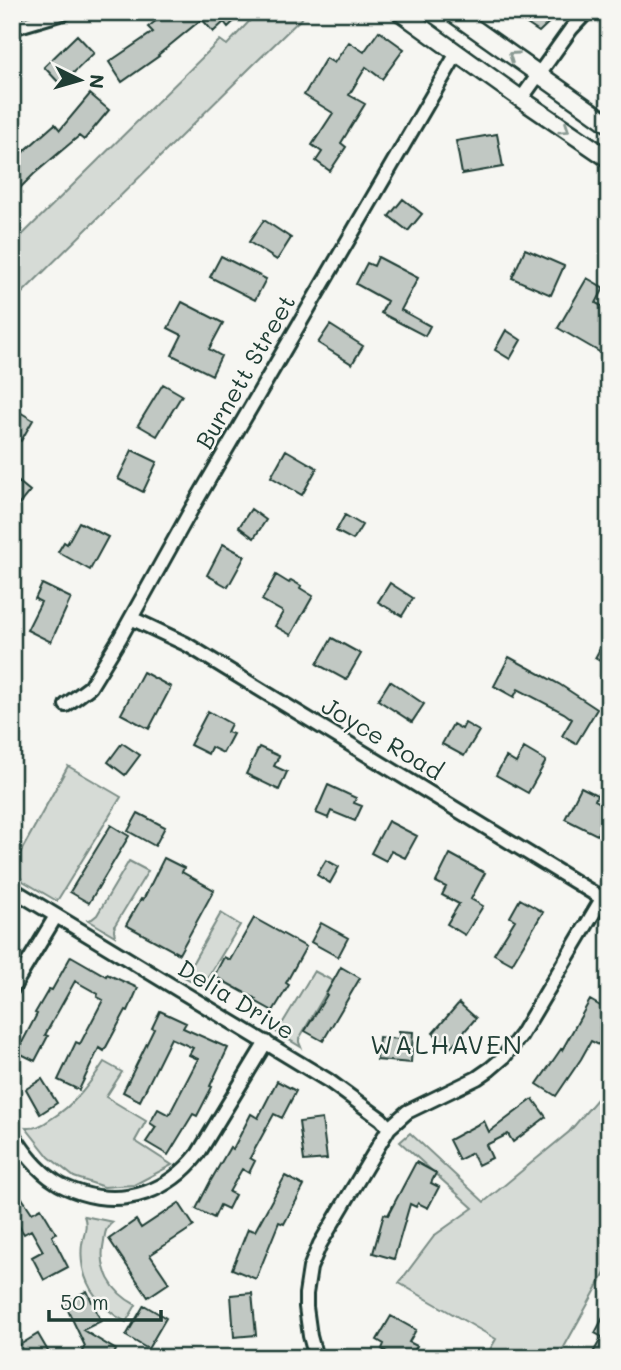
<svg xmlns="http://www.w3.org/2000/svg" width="621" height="1370" font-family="Mali,sans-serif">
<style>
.green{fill:#d6dbd6;stroke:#7a8c85;stroke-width:2}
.building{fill:#c1c8c3;stroke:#1f3d34;stroke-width:2}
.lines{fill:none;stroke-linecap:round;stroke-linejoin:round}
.street-casing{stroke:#1f3d34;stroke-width:18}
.secondary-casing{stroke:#1f3d34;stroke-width:21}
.street{stroke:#f6f6f2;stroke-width:12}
.secondary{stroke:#f6f6f2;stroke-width:16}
.oneway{stroke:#8a9a93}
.labels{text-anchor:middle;stroke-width:5;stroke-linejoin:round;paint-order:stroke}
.street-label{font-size:24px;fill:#1f3d34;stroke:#f6f6f2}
.neighbourhood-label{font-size:26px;letter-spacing:2px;fill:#1f3d34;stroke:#f6f6f2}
</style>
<rect width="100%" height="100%" fill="#f6f6f2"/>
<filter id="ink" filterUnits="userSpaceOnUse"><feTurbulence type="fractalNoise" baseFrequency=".0143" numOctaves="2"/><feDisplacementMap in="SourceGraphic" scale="14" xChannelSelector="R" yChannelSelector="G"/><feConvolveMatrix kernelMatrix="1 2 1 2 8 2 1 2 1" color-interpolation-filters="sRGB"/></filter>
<g filter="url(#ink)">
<path class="green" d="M258 12H308L252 66 12 303V245L220 40 227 45Z
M68 766 121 797 57 901 23 881 13 866Z
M129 861 148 871 115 925 114 930 115 936 88 920 92 919 97 915Z
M221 913 240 925 207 979V990L181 975 189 969Z
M314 971 333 981 299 1039V1042L301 1047 273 1030 279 1028 282 1024Z
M104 1062 122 1072 106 1097 146 1121 135 1141 172 1165 134 1185 104 1187 74 1177 49 1157 26 1128C37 1129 43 1124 51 1119 75 1104 89 1085 104 1062Z
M609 1085V1266L558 1358H485L496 1339 399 1283 435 1235 473 1208 400 1142 410 1133 484 1202 569 1132Z
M84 1216 113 1222C106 1227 105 1232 104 1241 98 1269 111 1292 136 1305L126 1322C96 1306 78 1278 82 1244 84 1234 88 1225 84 1216Z"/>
<path class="building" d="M167 12H244L228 27 224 22 213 32 202 19 158 55 159 56 122 82 109 62 153 32 148 27Z
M509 12H560L539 32Z
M379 31 404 49 382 79 366 67 349 95 365 104 341 143 346 147 330 171 316 161 322 152 312 145 333 113 304 95 326 58 334 63 349 42 364 52Z
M77 35 94 53 61 85 44 67Z
M90 94 109 110 84 140 79 136 34 174 12 196V162L55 124 60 130Z
M497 134 503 167 462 174 456 141Z
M403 199 422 214 408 231 389 216Z
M264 220 291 238 277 260 249 242Z
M525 249 564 266 551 295 512 278Z
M221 256 266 279 255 300 210 277Z
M378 257 418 278 401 310 430 326 425 336 381 313 387 301 356 284 367 263 374 266Z
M587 278 604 288 596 303 609 310V344L603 354 558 328Z
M182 302 223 323 209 349 221 356 212 375 172 355 182 335 168 328Z
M330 325 363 346 352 364 318 343Z
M506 330 521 340 510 359 495 350Z
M163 384 182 395 157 436 138 425Z
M18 411 33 420 21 441 12 436V421Z
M132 450 157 462 143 492 118 479Z
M286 450 317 468 302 495 271 477Z
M19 482 30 491 12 513V490Z
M251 509 266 520 254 538 239 527Z
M345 515 362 525 353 540 336 531Z
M79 522 108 537 90 570 58 552 64 542 67 544Z
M223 544 245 556 228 587 207 575Z
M276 575 289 583 291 580 301 586 300 588 313 596 291 635 275 626 283 612 262 600Z
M390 583 413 598 402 616 378 602Z
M42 584 71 598 51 642 27 630 41 602 35 599Z
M609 632V666L595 658Z
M332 638 361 654 346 680 317 664Z
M509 657 559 684 597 709 576 744 562 736 572 719 564 713 518 689 514 697 494 686Z
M143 672 171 687 149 729 121 714Z
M390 681 424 704 412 722 378 700Z
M208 711 231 724 227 732 233 734 223 753 211 747 208 754 190 745Z
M465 723 479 731 464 756 442 744 453 724 462 729Z
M122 743 140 755 125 775 108 762Z
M259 747 279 756 274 766 287 772 279 790 246 774Z
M524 748 546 761 528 793 496 775 506 757 516 763Z
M328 785 356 798 354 803 362 806 355 821 331 811 328 818 316 813Z
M581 787 597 795 595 800 609 808V812L597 835 565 819Z
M138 813 165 827 155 846 128 831Z
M388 821 417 836 405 858 391 851 386 861 371 853Z
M111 825 129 836 89 903 70 892Z
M450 854 485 873 471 899 483 906 465 935 447 924 459 904 442 895 446 887 436 882Z
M164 858 184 868 182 872 214 890 179 954 126 925 141 899 143 900Z
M326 860 339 867 330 883 317 875Z
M520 899 543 912 512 964 494 954 515 920 510 917Z
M254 918 306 947 286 983 289 985 273 1011 255 1001 256 999 214 976 224 957 230 960Z
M321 923 348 938 338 957 311 942Z
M71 956 106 976 107 974 138 988 128 1011 126 1010 104 1051 99 1048 79 1090 58 1080 76 1042 80 1044 103 1000 97 997 98 994 75 981 45 1035 48 1036 35 1061 17 1052 37 1014 35 1013 49 989 52 990Z
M341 967 360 978 323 1041 305 1031 327 995 326 994Z
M590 1000 609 1011 600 1027 607 1031 599 1045 591 1041 581 1059 556 1096 537 1084 561 1049 562 1050Z
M459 1003 476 1018 450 1048 433 1033Z
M160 1011 186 1023 183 1028 228 1048 210 1086 212 1087 197 1116 193 1114 168 1155 146 1142 156 1127 150 1123 158 1109 169 1115 198 1059 189 1055 193 1048 171 1038 140 1101 123 1092 154 1029 152 1028Z
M399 1031 413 1032 411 1063 377 1060 379 1037 399 1039Z
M42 1079 57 1103 40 1114 26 1089Z
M277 1081 296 1091 282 1118 274 1114 250 1158 255 1161 249 1173 242 1169 229 1192 235 1195 228 1209 220 1205 214 1218 196 1209 210 1182 230 1147 233 1149 251 1114 258 1118Z
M533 1099 546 1117 513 1142 508 1134 486 1145 492 1158 478 1165 472 1153 459 1160 449 1140 484 1121 489 1132Z
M322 1119 327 1159 304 1161 299 1122Z
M416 1162 436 1173 431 1183 439 1187 428 1208 418 1203 416 1207 410 1204 394 1259 373 1253 384 1214 388 1215Z
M285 1176 304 1186 284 1224 279 1222 256 1279 232 1269 248 1229 255 1231Z
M12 1183 32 1213 41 1208 56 1233 52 1236 68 1267 44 1280 32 1257 43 1251 31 1230 24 1234 12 1215Z
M179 1203 194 1226 150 1255 169 1283 148 1297 109 1239 136 1220 141 1228Z
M87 1291 101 1321 83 1330 116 1350 112 1358H89L81 1353 85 1346 64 1302Z
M252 1293 256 1335 234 1337 231 1295Z
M144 1305 166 1318 148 1349 126 1336Z
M609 1306V1358H590L602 1337 595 1333Z
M391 1316 416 1330 409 1342 417 1346 410 1358H397L382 1349 384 1344 377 1340Z
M38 1334 52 1358H18L13 1349Z"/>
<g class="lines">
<defs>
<path id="street" d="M12 28 66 12
M521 99 571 29 587 12
M131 618 186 644 608 902
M66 705 90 687 120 638 191 510 457 53
M17 892 329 1081 381 1119 389 1128
M12 989 56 916
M12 1133C24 1152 37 1170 56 1182 63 1187 72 1190 81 1193 126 1207 169 1191 198 1154L266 1042
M316 1358 310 1336 306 1307V1294L310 1268 320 1244 389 1128 407 1112 477 1078 490 1069 504 1057 521 1035 609 887"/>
<path id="secondary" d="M400 12 521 99 609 159
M451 12 609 124"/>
</defs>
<use href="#street" class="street-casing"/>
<use href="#secondary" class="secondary-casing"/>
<use href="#street" class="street"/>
<use href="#secondary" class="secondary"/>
</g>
<defs><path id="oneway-chevron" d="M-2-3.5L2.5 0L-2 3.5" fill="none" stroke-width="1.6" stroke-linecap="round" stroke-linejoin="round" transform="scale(1.75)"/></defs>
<g class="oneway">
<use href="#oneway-chevron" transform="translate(513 56) rotate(-145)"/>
<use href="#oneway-chevron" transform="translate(565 129) rotate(34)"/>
</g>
</g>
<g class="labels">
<g class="street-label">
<text transform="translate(246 372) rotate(-60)" y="8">Burnett Street</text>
<text transform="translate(382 739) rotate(31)" y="8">Joyce Road</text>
<text transform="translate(236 1000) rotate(31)" y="8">Delia Drive</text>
</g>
<g class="neighbourhood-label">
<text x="447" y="1054">WALHAVEN</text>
</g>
</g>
<rect width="621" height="1370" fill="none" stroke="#f6f6f2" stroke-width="42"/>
<rect x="21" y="21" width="579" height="1328" fill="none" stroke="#1f3d34" stroke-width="2.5" filter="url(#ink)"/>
<g transform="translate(80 80) rotate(95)" stroke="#f6f6f2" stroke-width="5" paint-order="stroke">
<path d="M0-5L12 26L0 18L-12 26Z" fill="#1f3d34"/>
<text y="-10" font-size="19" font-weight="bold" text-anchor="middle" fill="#1f3d34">N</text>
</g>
<path d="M49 1310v10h112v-10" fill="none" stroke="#1f3d34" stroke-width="3.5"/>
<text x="60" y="1310" font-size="21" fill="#1f3d34" stroke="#f6f6f2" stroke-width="5" paint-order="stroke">50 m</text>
</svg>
